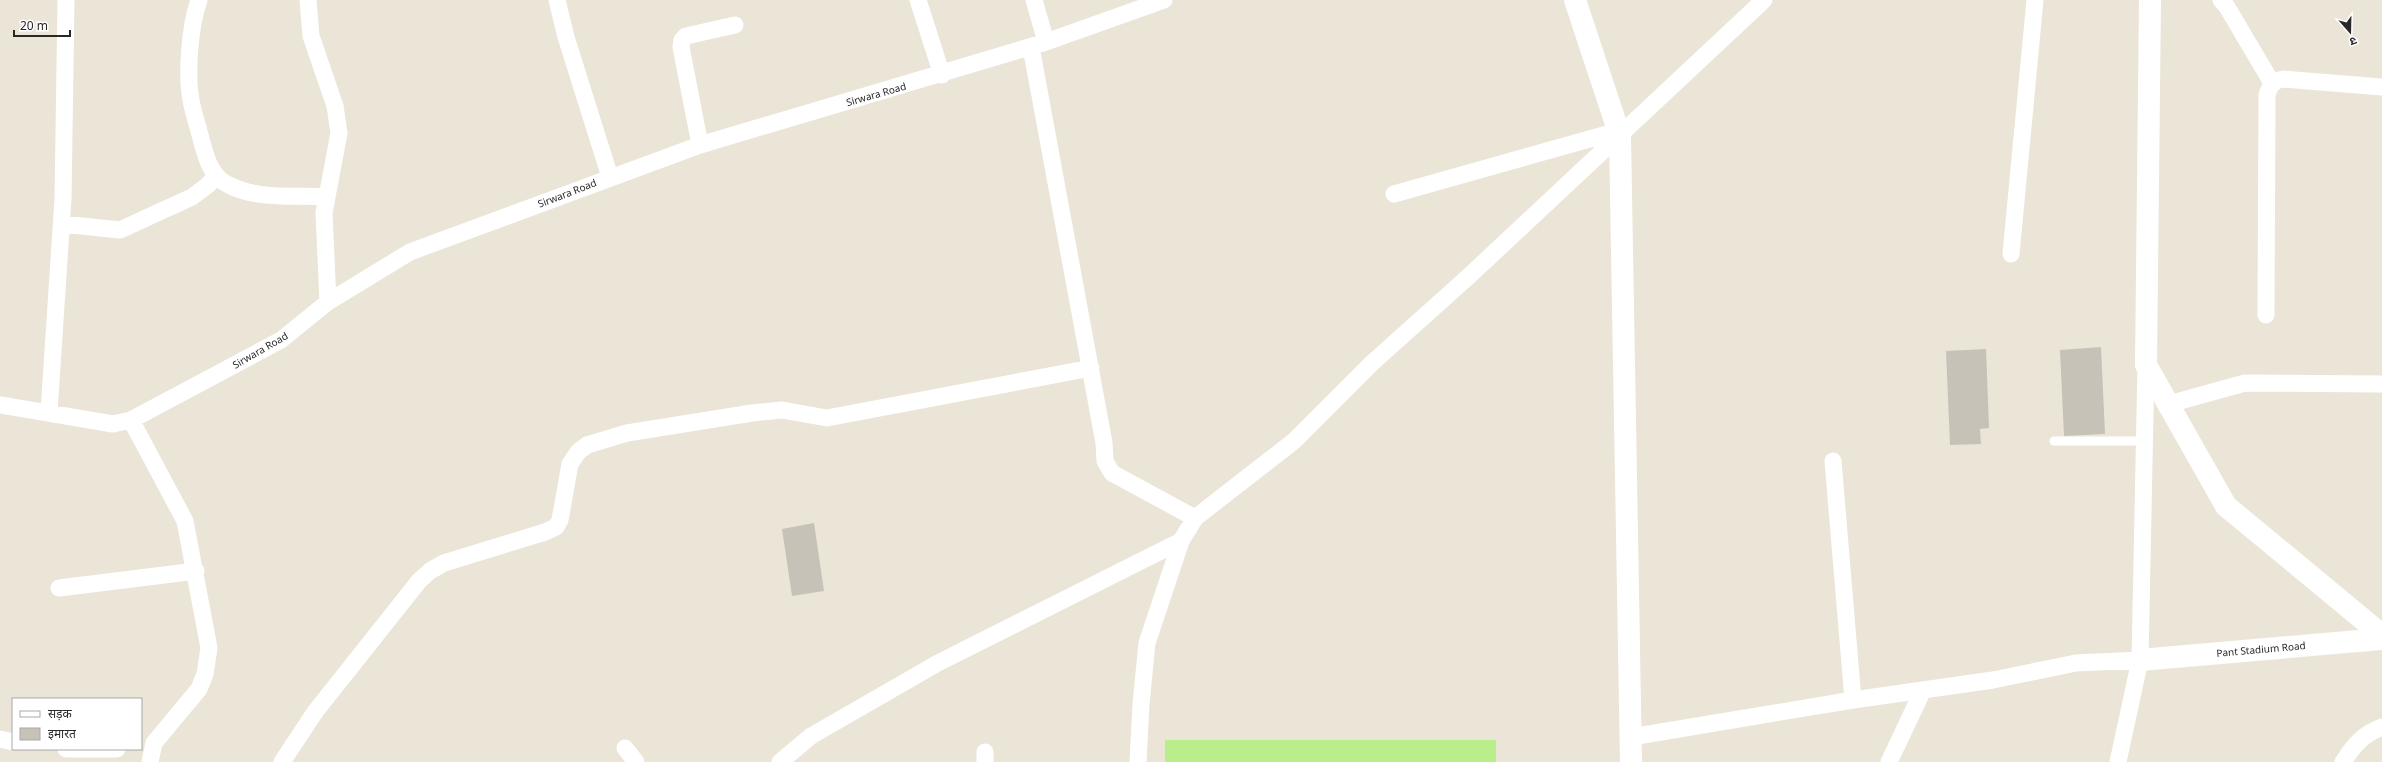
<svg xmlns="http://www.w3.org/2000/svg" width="2382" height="762" font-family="'Noto Sans','Noto Sans Devanagari',sans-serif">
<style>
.pitch{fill:#b9ee8b}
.building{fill:#c6c2b8}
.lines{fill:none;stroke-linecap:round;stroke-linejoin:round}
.lane{stroke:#fff;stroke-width:9}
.street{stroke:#fff;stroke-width:17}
.secondary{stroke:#fff;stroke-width:22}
.labels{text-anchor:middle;stroke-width:3.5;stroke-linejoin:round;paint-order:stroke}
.street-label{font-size:10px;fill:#282828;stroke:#fff}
</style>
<rect width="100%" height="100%" fill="#ebe5d8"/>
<path class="pitch" d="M1165 740H1496V762H1165Z"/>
<path class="building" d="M2101 347 2105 434 2064 436 2060 350Z
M1986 349 1989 428 1980 429 1981 444 1950 445 1946 351Z
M814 523 824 591 792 596 782 529Z"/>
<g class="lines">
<path class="lane" d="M2054 441H2145"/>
<path class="street" d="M199 0C190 25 186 73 191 100 193 112 197 123 200 135 205 153 209 175 227 184 255 200 295 195 326 197
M308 0 311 36 335 106 339 133 324 213 328 302
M557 0 566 37 610 177
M918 0 942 75
M1034 0 1046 42
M2221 0 2227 7 2272 83
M1031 47 1104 443 1105 461 1112 473 1195 518
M700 145 681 47 682 40 686 36 735 25
M1394 194 1618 131
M62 224 120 230 192 197 208 185 216 176
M2011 254 2035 0
M2266 315 2267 95C2270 85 2273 81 2283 79L2382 87
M2169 404 2245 383 2382 384
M0 405 113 424 131 420 281 340 328 302 410 252 700 145 1046 42 1164 0
M49 412 63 199 66 0
M131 420 185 521 209 648 205 674 199 689 154 743 150 762
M1833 461 1853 700
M59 588 196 571
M1631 737 1853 700 1993 680 2076 663 2140 660
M0 739 13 742
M625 748 636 762
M66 749H117
M282 762 315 712 419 581 430 571 444 563 545 532 556 527 560 520 570 464 578 452 587 445 627 433 752 413 782 410 827 418 1091 368
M780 762 811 736 938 663 1181 541
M985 762V752
M1138 762 1141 704 1147 643 1181 541 1195 518 1294 441 1372 363 1468 277 1764 0
M1889 762 1923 690
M2118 762 2140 660 2146 365
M2343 762C2354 745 2363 734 2382 727"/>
<path class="secondary" d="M1575 0 1620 136 1631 762
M2150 0 2146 365 2226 506 2382 635
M2140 660 2382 639"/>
</g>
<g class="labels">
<g class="street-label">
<text transform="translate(876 94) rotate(-16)" y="4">Sirwara Road</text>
<text transform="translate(567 193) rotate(-21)" y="4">Sirwara Road</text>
<text transform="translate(260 350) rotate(-30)" y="4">Sirwara Road</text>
<text transform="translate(2261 649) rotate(-5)" y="4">Pant Stadium Road</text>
</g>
</g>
<rect x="12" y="698" width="130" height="52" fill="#ffffff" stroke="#a9a9a9"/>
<rect x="20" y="711" width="20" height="6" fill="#ffffff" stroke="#a9a9a9"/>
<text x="48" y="718" font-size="12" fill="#282828">सड़क</text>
<rect x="20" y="728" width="20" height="12" fill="#c6c2b8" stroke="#a9a9a9"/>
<text x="48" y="738" font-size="12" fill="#282828">इमारत</text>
<g transform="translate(2350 32) rotate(160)" stroke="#ffffff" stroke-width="3" paint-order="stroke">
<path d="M0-3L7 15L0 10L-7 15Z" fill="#282828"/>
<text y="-6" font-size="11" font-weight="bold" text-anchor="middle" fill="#282828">उ</text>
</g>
<path d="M14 30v6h56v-6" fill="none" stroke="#282828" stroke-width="2"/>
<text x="20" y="30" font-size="12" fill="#282828" stroke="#ffffff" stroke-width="3" paint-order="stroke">20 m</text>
</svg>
